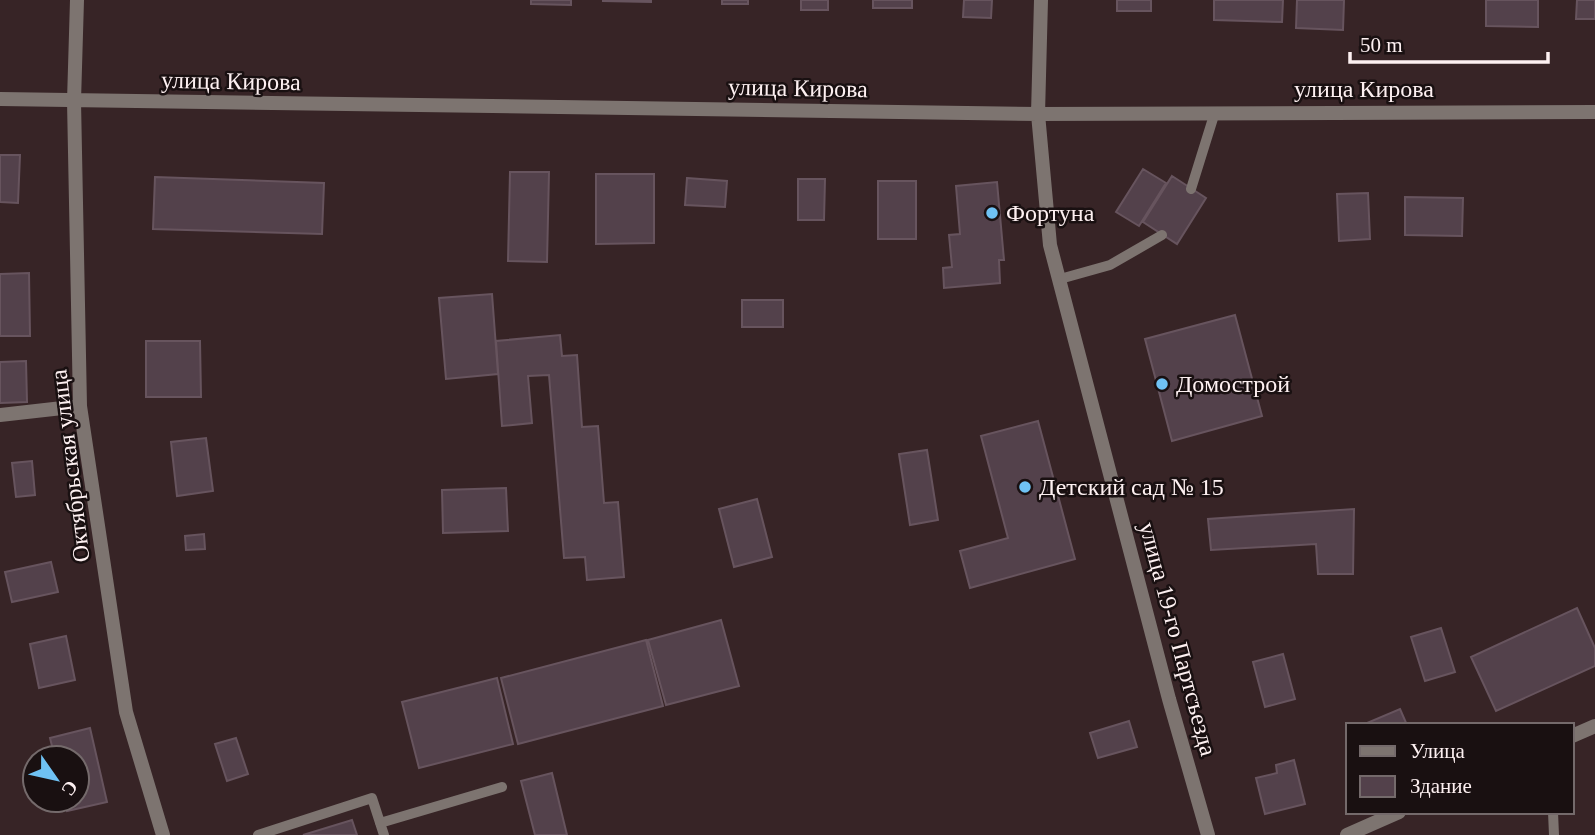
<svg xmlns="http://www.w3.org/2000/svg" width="1595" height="835" font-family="'Times New Roman',serif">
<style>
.building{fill:#53414b;stroke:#67545e;stroke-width:2}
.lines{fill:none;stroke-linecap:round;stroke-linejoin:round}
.service{stroke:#7d7470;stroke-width:10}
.minor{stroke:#7d7470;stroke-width:14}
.poi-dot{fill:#6fc2f4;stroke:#191011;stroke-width:2.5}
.labels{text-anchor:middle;stroke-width:5;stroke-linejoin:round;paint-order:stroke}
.street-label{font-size:24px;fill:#fdf0f1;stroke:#191011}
.poi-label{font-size:24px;fill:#fdf0f1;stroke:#191011;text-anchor:start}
</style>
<rect width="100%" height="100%" fill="#372426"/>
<path class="building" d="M531 0H571V5L531 4Z
M603 0H651V2L603 1Z
M722 0H748V4H722Z
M801 0H828V10H801Z
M873 0H912V8H873Z
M964 0H992L991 18 963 17Z
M1117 0H1151V11H1117Z
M1214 0H1283L1282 22 1214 20Z
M1297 0H1344L1343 30 1296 28Z
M1486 0H1538V27L1486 26Z
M1577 0H1595V19H1576Z
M0 155H20L18 203 0 202Z
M1143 169 1166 183 1139 226 1116 212Z
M510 172H549L547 262 508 261Z
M596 174H654V243L596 244Z
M1172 176 1206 198 1177 244 1143 222Z
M155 177 324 183 322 234 153 229Z
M687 178 727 181 725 207 685 205Z
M798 179H825L824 220H798Z
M878 181H916V239H878Z
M997 182 1004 260H999L1000 283 944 288 943 268 952 267 949 235 960 234 956 186Z
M1368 193 1370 239 1339 241 1337 194Z
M1405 197 1463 198 1462 236 1405 235Z
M29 273 30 336H0V274Z
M492 294 498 374 446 379 439 298Z
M742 300H783V327H742Z
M1235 315 1262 416 1172 441 1145 339Z
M560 335 562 356 577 355 582 427 598 426 604 503 618 502 624 577 587 580 585 557 564 558 549 375 528 376 532 423 502 426 496 341Z
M146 341H200L201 397H146Z
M26 361 27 402 0 403V362Z
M1038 421 1075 559 970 588 960 551 1008 538 981 436Z
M206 438 213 491 177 496 171 442Z
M927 450 938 520 910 525 899 454Z
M32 461 35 495 16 497 12 463Z
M506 488 508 531 443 533 442 490Z
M757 499 772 557 734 567 719 509Z
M1354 509 1353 574H1318L1316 544 1211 550 1208 519Z
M204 534 205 549 186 550 185 536Z
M51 562 58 592 12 602 5 572Z
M1577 608 1595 648V666L1496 711 1471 657Z
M721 620 739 686 666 705 648 640Z
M1441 628 1455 672 1425 681 1411 637Z
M66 636 75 680 39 688 30 644Z
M646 640 663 706 518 744 501 678Z
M1283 654 1295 699 1265 707 1253 662Z
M497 678 513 744 419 768 402 702Z
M1400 709 1407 725H1368L1367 723Z
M1129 721 1137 747 1098 758 1090 733Z
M90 728 107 802 67 811 64 800H77V758H55L50 738Z
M236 738 248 774 227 781 215 744Z
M1294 760 1305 804 1265 814 1256 778 1277 773 1276 765Z
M552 773 567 835H535L521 781Z
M352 820 357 835H303Z"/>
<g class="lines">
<path class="service" d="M1191 189 1215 112
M1060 279 1110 265 1162 235
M1553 812 1554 835
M380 823 502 787
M258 835 372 798 384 835"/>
<path class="minor" d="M77 0 74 101 80 406 126 712 163 835
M1041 0 1038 114 1050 245 1169 699 1208 835
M0 99 1038 114 1595 112
M0 415 80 406
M1572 736 1595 726
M1347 835 1399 812"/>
</g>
<g class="poi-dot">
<circle cx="992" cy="213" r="7"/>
<circle cx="1162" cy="384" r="7"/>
<circle cx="1025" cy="487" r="7"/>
</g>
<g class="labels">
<g class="street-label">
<text transform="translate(231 81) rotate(1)" y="8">улица Кирова</text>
<text transform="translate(798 88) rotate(1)" y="8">улица Кирова</text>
<text x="1364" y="97">улица Кирова</text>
<text transform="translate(70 466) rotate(-97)" y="8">Октябрьская улица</text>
<text transform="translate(1178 639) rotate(75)" y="8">улица 19-го Партсъезда</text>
</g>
<g class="poi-label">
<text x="1006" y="221">Фортуна</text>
<text x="1176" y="392">Домострой</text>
<text x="1039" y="495">Детский сад № 15</text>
</g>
</g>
<rect x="1346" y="723" width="228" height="91" fill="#191011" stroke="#746a6b" stroke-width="2"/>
<rect x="1360" y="746" width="35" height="10" fill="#7d7470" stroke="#746a6b" stroke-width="2"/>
<text x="1410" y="758" font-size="21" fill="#fdf0f1">Улица</text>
<rect x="1360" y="776" width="35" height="21" fill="#53414b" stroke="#746a6b" stroke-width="2"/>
<text x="1410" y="793" font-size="21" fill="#fdf0f1">Здание</text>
<g transform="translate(56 779) rotate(124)"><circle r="33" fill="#191011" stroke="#746a6b" stroke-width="2"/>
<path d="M0-5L12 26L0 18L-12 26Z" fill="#6fc2f4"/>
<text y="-10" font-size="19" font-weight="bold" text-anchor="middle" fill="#fdf0f1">С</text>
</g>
<path d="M1350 52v10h198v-10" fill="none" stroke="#fdf0f1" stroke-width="3.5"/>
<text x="1360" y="52" font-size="21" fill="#fdf0f1" stroke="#191011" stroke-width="5" paint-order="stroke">50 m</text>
</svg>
